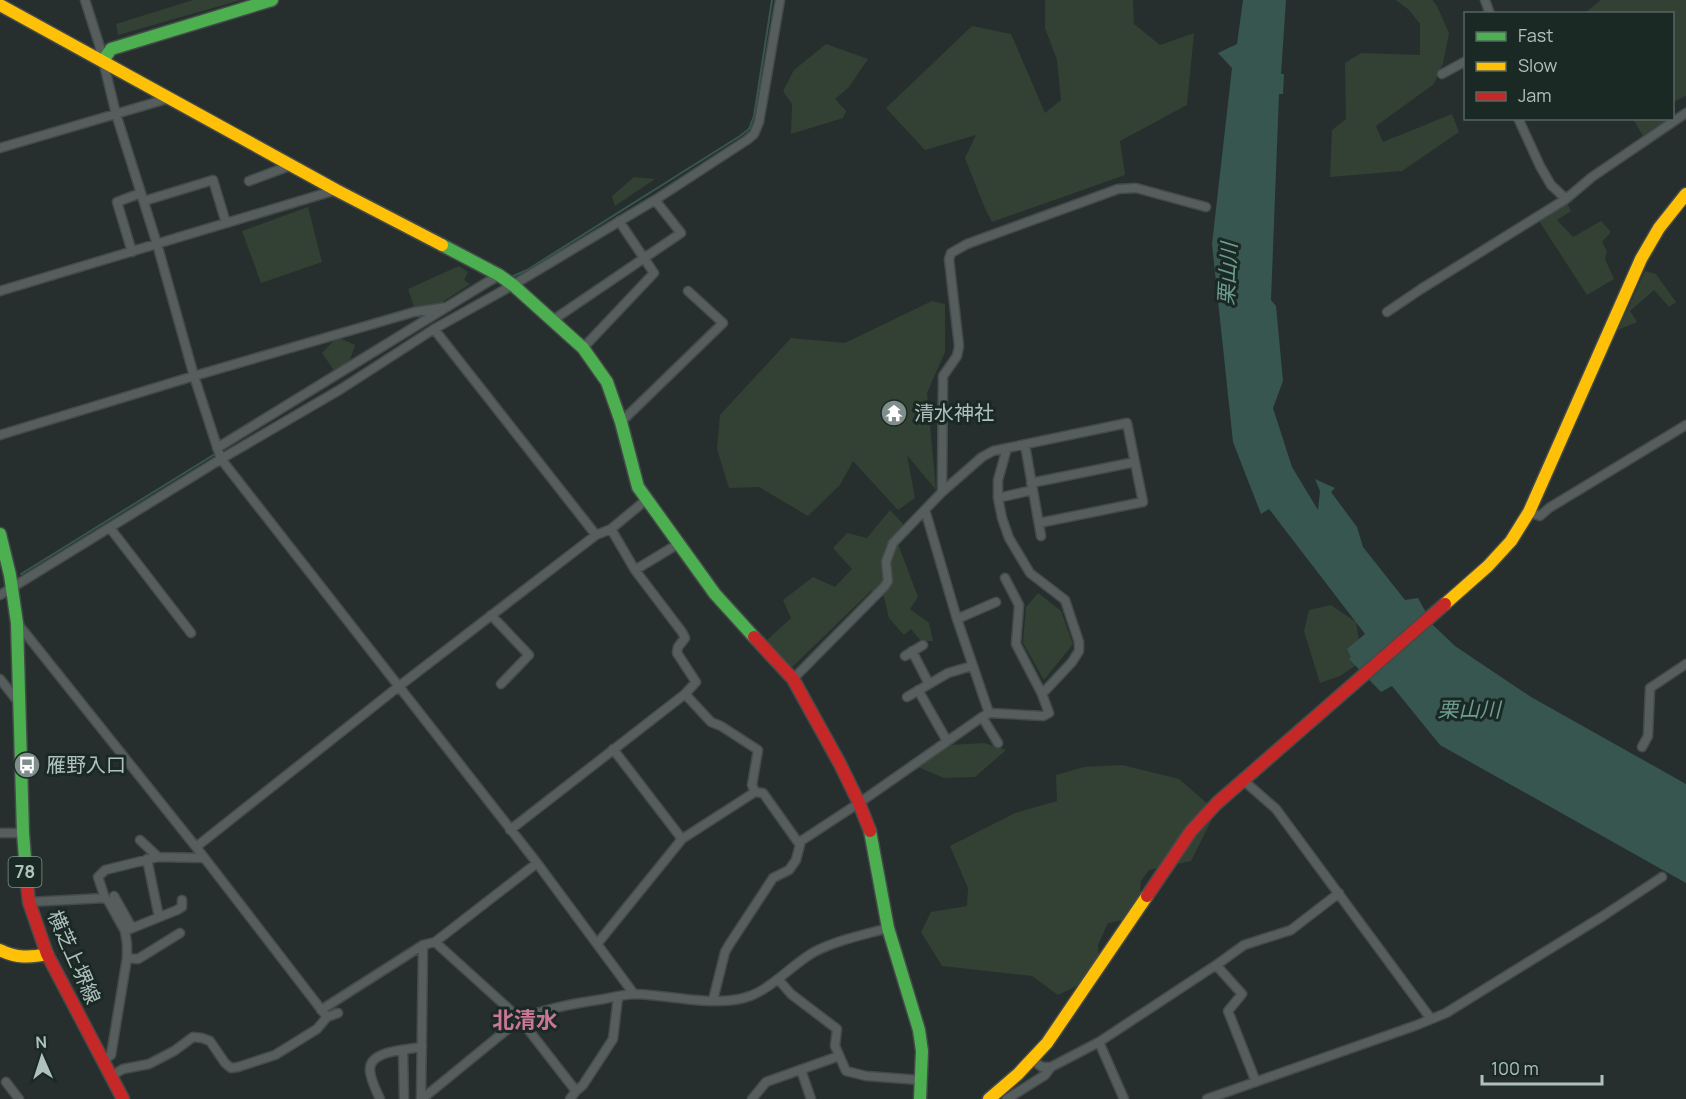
<svg xmlns="http://www.w3.org/2000/svg" width="1686" height="1099" font-family="Manrope,'Noto Sans JP',sans-serif">
<style>
.green{fill:#324134}
.water{fill:#37564f}
.lines{fill:none;stroke-linecap:round;stroke-linejoin:round}
.stream{stroke:#37564f;stroke-width:2}
.street-casing{stroke:#444a49;stroke-width:11}
.fast-casing{stroke:#444a49;stroke-width:15}
.slow-casing{stroke:#444a49;stroke-width:15}
.jam-casing{stroke:#444a49;stroke-width:15}
.street{stroke:#555e5c;stroke-width:8}
.fast{stroke:#4caf50;stroke-width:12}
.slow{stroke:#ffc107;stroke-width:12}
.jam{stroke:#c62828;stroke-width:12}
.labels{text-anchor:middle;stroke-width:6;stroke-linejoin:round;paint-order:stroke}
.shield{fill:#1b2925;stroke:#83938f;stroke-width:1.5}
.shield-label{font-size:18px;font-weight:bold;fill:#afc1bd}
.poi-label{font-size:20px;fill:#afc1bd;stroke:#1b2925;text-anchor:start}
.street-label{font-size:20px;fill:#afc1bd;stroke:#1b2925}
.water-label{font-size:21px;font-style:italic;fill:#6d9c90;stroke:#1b2925}
.quarter-label{font-size:22px;font-weight:bold;fill:#ca7797;stroke:#1b2925}
</style>
<rect width="100%" height="100%" fill="#262f2d"/>
<path class="green" d="M193 0H241L118 35 116 24Z
M1045 0H1133L1134 24 1160 45 1194 33 1187 105 1120 141 1125 175 992 222 984 206 965 158 976 135 925 150 886 108 972 26 1011 34 1045 113 1061 100 1057 60 1045 28Z
M1396 0H1432L1437 6 1449 33 1443 63 1434 84 1376 126 1383 142 1452 114 1459 132 1402 171 1330 177 1332 130 1346 119 1345 63 1361 53 1420 55V24L1409 10Z
M1601 0H1686V96L1673 102 1672 14 1585 13Z
M826 44 868 59 849 87 835 99 846 111 843 118 791 134 792 104 783 91 794 70Z
M1633 119H1668L1643 136Z
M634 177 655 179 615 206 612 196Z
M1567 203 1571 211 1557 220 1573 237 1601 221 1611 232 1602 242 1607 251 1605 259 1614 279 1587 295 1539 221Z
M308 207 322 262 261 283 242 231Z
M459 266 468 272 464 280 470 284 418 318 408 289Z
M1645 271 1656 274 1676 302 1669 307 1654 290 1630 311 1637 322 1618 330Z
M932 301 945 304V352L927 393 936 490 907 455 915 498 898 510 853 461 840 485 808 516 759 487 729 488 717 449 720 415 791 338 845 343Z
M337 337 355 345 350 360 335 372 322 353Z
M890 510 905 526 898 544 918 597 910 609 929 623 933 641H921L911 629 904 635 889 618 884 597 871 591 790 669 766 641 791 618 783 600 813 577 835 587 852 569 833 548 847 533 867 538Z
M1038 593 1061 611 1073 644 1044 680 1023 643 1026 607Z
M1331 605 1356 622 1362 661 1340 676 1320 683 1304 631 1309 610Z
M984 743 1006 750 975 777 944 778 916 766 951 745Z
M1122 765 1179 779 1216 811 1191 861 1149 870 1141 881 1138 917 1108 923 1098 945 1100 975 1058 995 1032 976 942 966 921 932 931 912 967 906 968 888 950 846 1015 813 1057 801 1056 775 1084 767Z"/>
<path class="water" d="M1243 0H1286L1281 74H1284L1283 94H1279L1271 300 1276 306 1283 381 1273 408 1292 467 1318 510 1320 491 1315 479 1335 488 1331 492 1357 527 1363 547 1405 600 1418 598 1433 625 1455 646 1531 697 1686 784V883L1440 745 1392 686 1381 692 1349 659 1351 657 1347 649 1365 634 1269 509 1261 514 1233 442 1212 244 1232 68 1218 53 1237 44Z"/>
<g class="lines">
<path class="stream" d="M511 277 527 270 740 136 749 129 754 116 772 0
M488 286 500 281
M220 451 409 335
M21 574 215 454"/>
<defs>
<path id="street" d="M85 0 99 44 116 114 157 244 194 376 221 459 537 863 634 994
M1485 0 1490 14
M1442 74 1466 61
M1518 118 1540 166 1551 185 1566 199
M0 148 170 98
M249 181 292 165
M144 201 213 180 226 223
M132 252 117 202 141 193
M0 291 336 190
M1387 312 1421 289 1566 199 1592 177 1686 113
M553 320 681 233 655 200
M434 329 596 535
M583 348 654 273 619 221
M621 422 723 323 688 291
M0 435 194 376 414 312 447 307
M1025 445 1041 536
M217 448 499 275
M1007 448 998 480V498L1002 518 1009 538 1030 573 1065 600 1079 642V651L1072 662 1042 694
M1031 483 1135 462
M942 492 943 376 957 356 959 346 949 259 951 253 967 244 1118 189 1136 188 1206 207
M998 498 1033 490
M925 510 957 619 989 713
M1529 512 1540 516 1549 508 1686 425
M110 528 191 633
M635 570 678 544
M0 595 221 459 341 389 434 329 513 285 655 200 747 140 754 134 759 122 780 0
M491 615 529 655 501 684
M957 619 996 602
M18 624 196 847 327 1017
M912 651 929 684
M905 656 923 645
M0 679 19 703
M793 679 884 587 888 581 886 562 893 543 942 492 982 457 993 451 1127 423 1143 502 1039 523
M918 690 947 741
M685 694 711 722 721 726 758 750 752 785 755 792
M907 697 948 673 972 666
M982 717 998 743
M1642 747 1648 736 1650 688 1686 664
M613 749 682 839 755 792 763 793 800 845
M1243 780 1276 809 1431 1019
M510 830 685 694 696 682 677 653 678 647 685 638 682 632 635 570 611 529
M0 833H23
M140 840 158 857
M196 847 398 687 596 535 611 529 646 500
M147 859 159 917
M114 896 132 928
M29 902 105 898
M125 931 177 910 182 907V900
M435 942 520 1019 576 1091
M597 944 682 839
M127 958 138 959 180 933
M1216 965 1242 994 1228 1011 1256 1082
M778 979 791 994 837 1029 835 1046 846 1071 866 1076 920 1080
M713 1000 725 952 729 945 773 878 789 870 796 860 801 841 859 803 982 717 989 713 1043 716 1049 713 1042 694 1016 644 1019 605 1005 578
M321 1010 423 945 435 942 537 863
M1099 1042 1124 1099
M403 1050 404 1099
M1032 1060 1042 1067H1051
M102 1061 111 1055 127 958V944L125 931 109 902 105 898 98 877 105 870 158 857 204 858
M801 1070 811 1099
M109 1074 116 1073 123 1069 149 1064 174 1051 193 1037 202 1038 210 1041 225 1063 231 1068 238 1067 275 1055 317 1029 327 1017 338 1013
M6 1082 19 1099
M380 1099C376 1090 371 1081 370 1071 368 1050 406 1050 422 1047
M421 1099 423 945
M422 1099 520 1019C547 1008 575 1003 604 999 614 997 625 994 636 994 669 995 719 1008 750 996 772 988 793 964 814 952 837 940 863 935 888 928
M570 1099 576 1091 583 1085 613 1039 618 997
M752 1099 766 1082 839 1056
M1007 1099 1045 1075 1051 1067 1099 1042 1219 963 1244 945 1291 930 1339 893
M1207 1099 1417 1025 1446 1013 1603 916 1662 877"/>
<path id="fast" d="M103 61 111 49 272 0
M442 245 499 275 513 285 583 348 607 382 621 422 638 487 715 594 754 637
M0 534 10 575 17 623 23 833 27 884
M870 831 888 928 919 1030 922 1051 920 1099"/>
<path id="slow" d="M0 5 336 190 442 245
M1445 604 1488 566 1511 541 1529 512 1641 259 1659 228 1686 194
M0 950C16 958 30 958 47 954
M989 1099 1018 1074 1047 1043 1147 896"/>
<path id="jam" d="M754 637 793 679 840 764 859 803 870 831
M27 884 29 902 47 954 123 1099
M1147 896 1191 831 1217 803 1445 604"/>
</defs>
<use href="#street" class="street-casing"/>
<use href="#fast" class="fast-casing"/>
<use href="#slow" class="slow-casing"/>
<use href="#jam" class="jam-casing"/>
<use href="#street" class="street"/>
<use href="#fast" class="fast"/>
<use href="#slow" class="slow"/>
<use href="#jam" class="jam"/>
</g>
<defs>
<symbol id="temple-disc" viewBox="-11 -11 22 22"><circle r="9.5" fill="#7f8e8b" stroke="#1b2925"/><path d="M0-6L5-2H3V0L6.5 2.5H4V6H1.5V3h-3V6H-4V2.5H-6.5L-3 0V-2H-5Z" fill="#fff"/></symbol>
<symbol id="bus-disc" viewBox="-11 -11 22 22"><circle r="9.5" fill="#7f8e8b" stroke="#1b2925"/><path d="M-5-6H5V4H4V6H2V4H-2V6H-4V4H-5ZM-3.5-4V0h7V-4ZM-3.5 1.2v1.5H-2V1.2ZM2 1.2v1.5H3.5V1.2Z" fill="#fff"/></symbol>
</defs>
<g fill-rule="evenodd">
<use href="#temple-disc" x="879" y="398" width="30" height="30"/>
<use href="#bus-disc" x="12" y="750" width="30" height="30"/>
</g>
<g class="labels">
<rect class="shield" x="8.5" y="857" width="33" height="30" rx="4.5"/>
<g class="shield-label">
<text x="25" y="878">78</text>
</g>
<g class="poi-label">
<text x="914" y="420">清水神社</text>
<text x="46" y="772">雁野入口</text>
</g>
<g class="street-label">
<text transform="translate(74 957) rotate(66)" y="7">横芝上堺線</text>
</g>
<g class="water-label">
<text transform="translate(1228 274) rotate(-87)" y="7">栗山川</text>
<text x="1469" y="717">栗山川</text>
</g>
<g class="quarter-label">
<text x="525" y="1028">北清水</text>
</g>
</g>
<rect x="1464" y="12" width="210" height="108" fill="#1b2925" stroke="#566662" stroke-width="1.5"/>
<rect x="1476" y="32" width="30" height="9" fill="#4caf50" stroke="#566662" stroke-width="1.5"/>
<text x="1518" y="42" font-size="18" fill="#afc1bd">Fast</text>
<rect x="1476" y="62" width="30" height="9" fill="#ffc107" stroke="#566662" stroke-width="1.5"/>
<text x="1518" y="72" font-size="18" fill="#afc1bd">Slow</text>
<rect x="1476" y="92" width="30" height="9" fill="#c62828" stroke="#566662" stroke-width="1.5"/>
<text x="1518" y="102" font-size="18" fill="#afc1bd">Jam</text>
<g transform="translate(42 1057) rotate(357)" stroke="#1b2925" stroke-width="4.5" paint-order="stroke">
<path d="M0-4.5L10 22L0 15L-10 22Z" fill="#afc1bd"/>
<text y="-9" font-size="16" font-weight="bold" text-anchor="middle" fill="#afc1bd">N</text>
</g>
<path d="M1482 1075v9h120v-9" fill="none" stroke="#afc1bd" stroke-width="3"/>
<text x="1491" y="1075" font-size="18" fill="#afc1bd" stroke="#1b2925" stroke-width="4.5" paint-order="stroke">100 m</text>
</svg>
